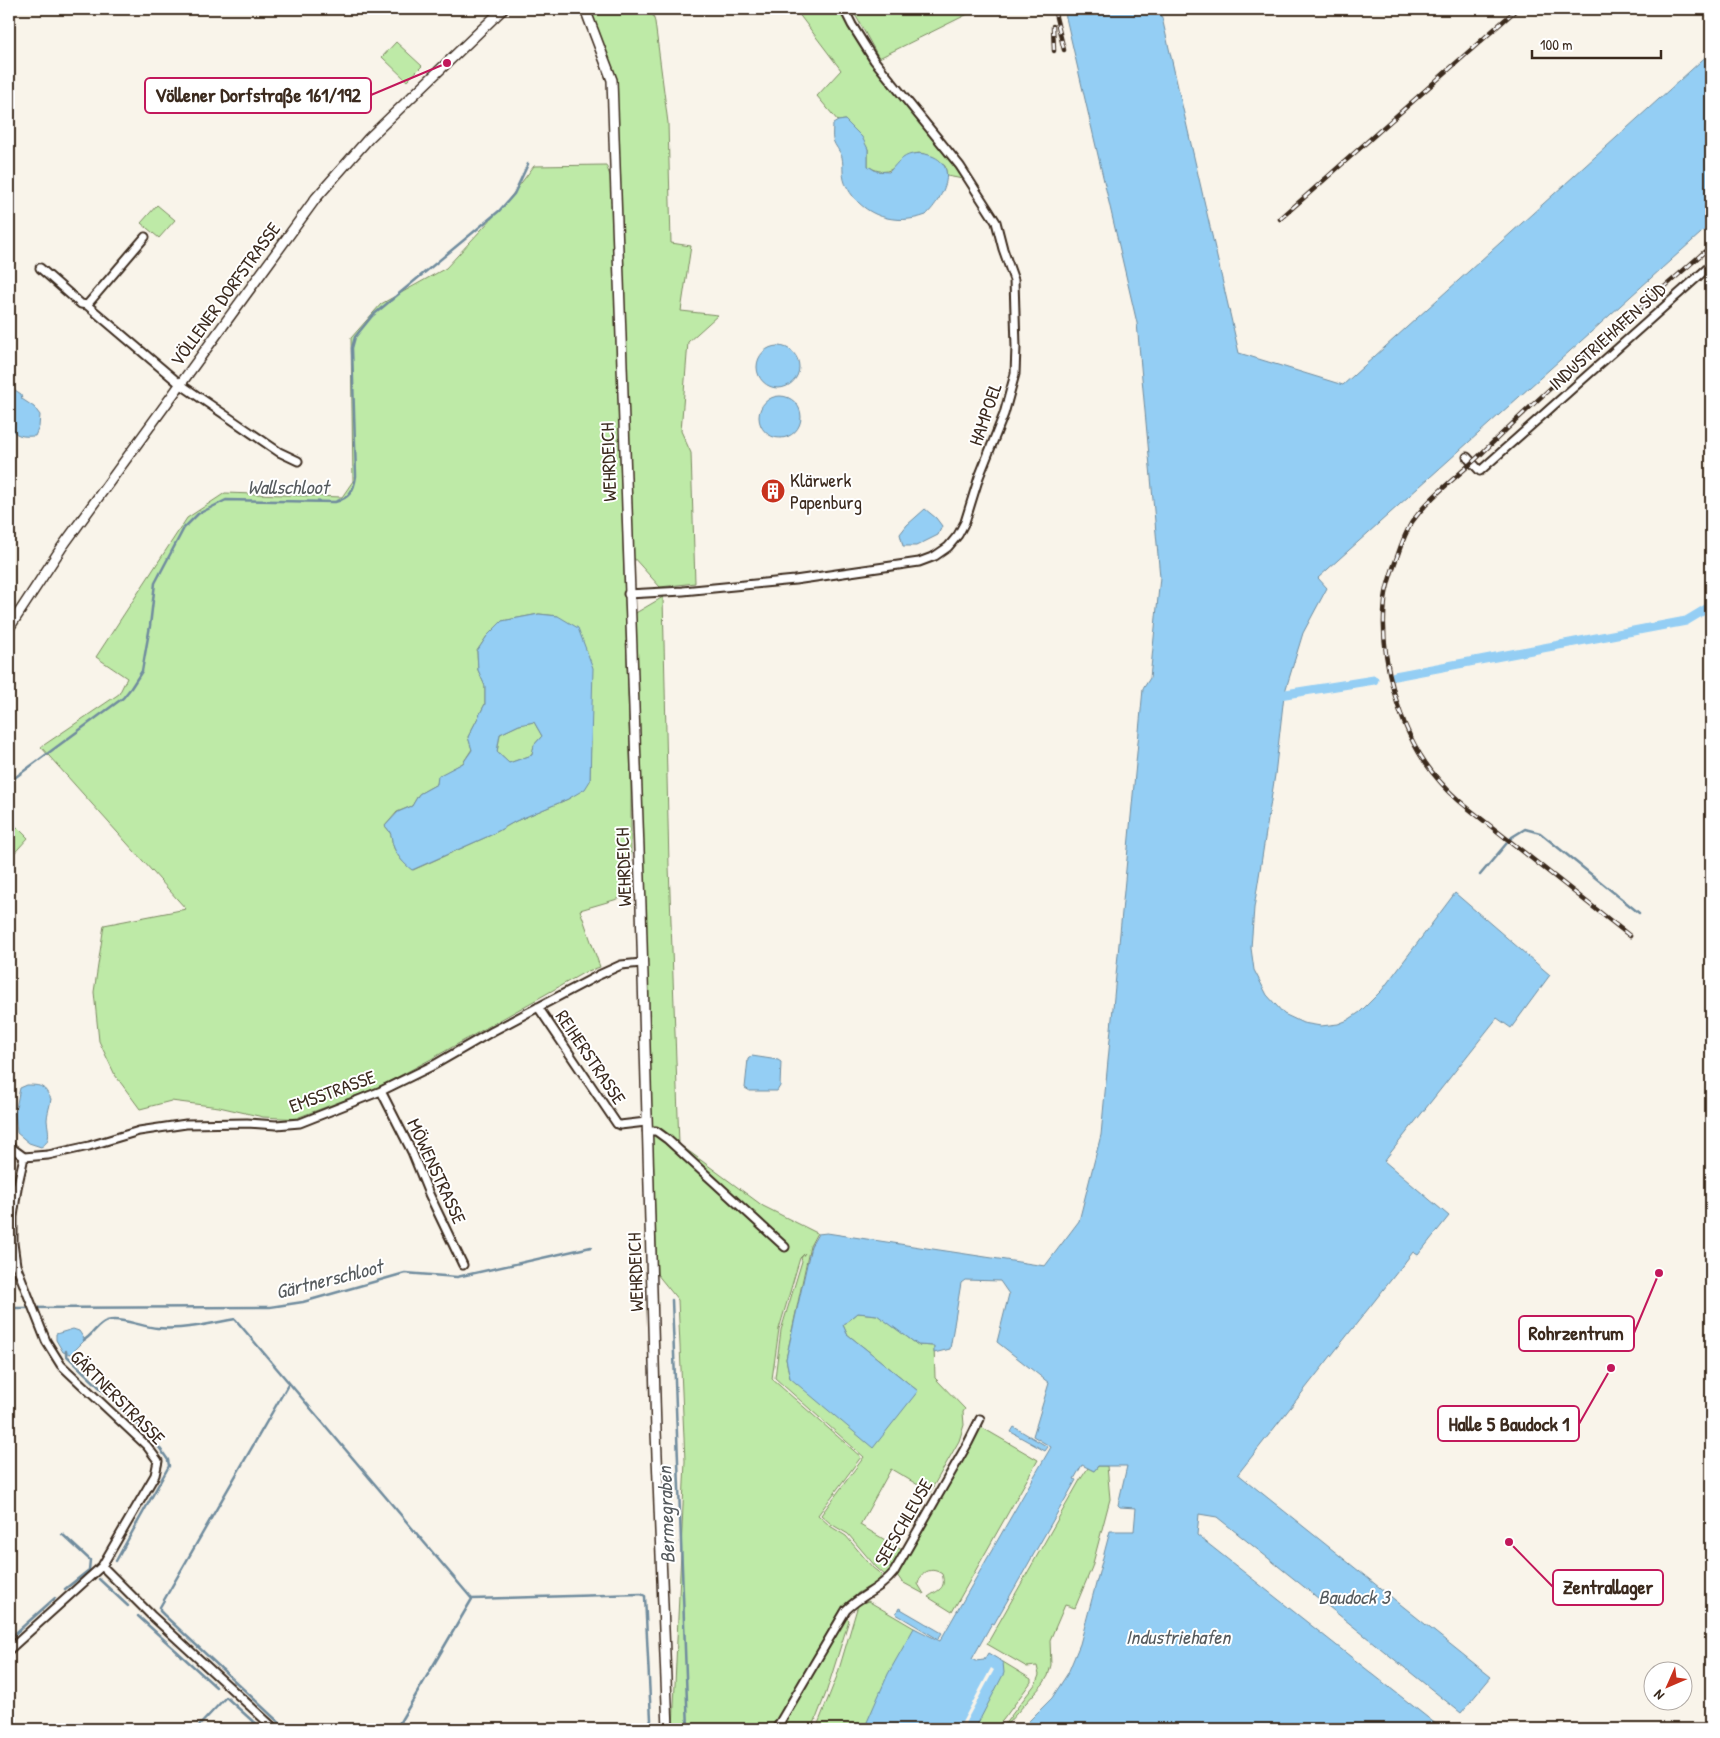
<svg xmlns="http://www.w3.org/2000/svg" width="1720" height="1738" font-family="'Patrick Hand',sans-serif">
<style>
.green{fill:#beeaa7;stroke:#7c8a62;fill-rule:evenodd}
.water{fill:#94cef4;stroke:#708c9e;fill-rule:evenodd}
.pier{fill:#f9f4ea}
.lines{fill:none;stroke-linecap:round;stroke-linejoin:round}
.stream{stroke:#708c9e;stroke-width:2.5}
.canal{stroke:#94cef4;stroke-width:9}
.minor-casing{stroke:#3b2a1e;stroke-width:11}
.tertiary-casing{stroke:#3b2a1e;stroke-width:12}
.minor{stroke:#fff;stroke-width:7}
.tertiary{stroke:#fff;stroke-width:9}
.rail-casing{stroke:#3b2a1e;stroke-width:4.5}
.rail{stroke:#fff;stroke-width:2.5;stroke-dasharray:8;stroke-linecap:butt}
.labels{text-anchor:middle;stroke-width:4;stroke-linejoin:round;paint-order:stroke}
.street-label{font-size:19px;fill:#3b2a1e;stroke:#fff}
.poi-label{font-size:19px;fill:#3b2a1e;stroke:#fff;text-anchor:start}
.water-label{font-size:20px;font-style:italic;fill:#565b5e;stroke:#fff}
.leader{fill:none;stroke:#c2185b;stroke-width:2}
.callout-dot{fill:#c2185b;stroke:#fff;stroke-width:2}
.callout{fill:#fff;stroke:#c2185b;stroke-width:2}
.callout-label{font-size:20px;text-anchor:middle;font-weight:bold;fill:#3b2a1e}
</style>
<rect width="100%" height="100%" fill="#f9f4ea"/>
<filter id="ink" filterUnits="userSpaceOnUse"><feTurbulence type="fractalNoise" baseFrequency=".02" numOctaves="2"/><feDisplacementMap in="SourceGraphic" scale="10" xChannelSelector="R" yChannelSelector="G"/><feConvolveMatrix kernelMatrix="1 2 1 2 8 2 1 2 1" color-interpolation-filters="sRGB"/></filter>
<g filter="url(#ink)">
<path class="green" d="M590 9H651L655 22 668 123 671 243 691 246 681 311 718 315 688 342 681 431 691 453 695 583 660 587 632 556 614 80Z
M795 9H839C869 73 924 122 963 179L947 176 945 166C940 162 934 157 928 155 901 144 898 186 868 166V149L845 120 838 121 817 96 841 70Z
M852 9H978L879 58Z
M396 42 422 66 407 81 382 57Z
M606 165 611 178 631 781V896L621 898 580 910 600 967 585 972 433 1058 379 1087 299 1117V1119L263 1117 219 1107 171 1101 140 1109 115 1075 99 1041 94 992 104 925 186 909 41 747 119 694 127 678 96 657 187 518 225 493 342 497 353 481 351 338 381 304 446 268 506 203 534 166ZM539 614 558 616 591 726 590 781 568 799 516 821 491 835 413 870C404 864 398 857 394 848 390 838 394 835 385 826L397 812 412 806 419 794 437 784 439 776 463 763 472 749 468 737 485 704V686L478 670 477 651 487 636 502 621Z
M157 205 175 220 159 238 141 223Z
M663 597 669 866 679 1144 763 1206 817 1233 810 1246 786 1359 790 1378 918 1391 847 1334 843 1325 858 1313 878 1315 918 1345 934 1346 935 1378 965 1409 963 1412 964 1425 959 1441 930 1492 891 1469 860 1525 902 1550 887 1577 876 1567 848 1534 831 1524 821 1515 864 1457 775 1378 781 1330 802 1261 801 1258 805 1253 800 1258 779 1329 772 1379 861 1457 818 1515 830 1526 846 1536 873 1568 882 1575 877 1582 858 1593 841 1609 771 1729H673L685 1461 678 1300 657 1274 634 614Z
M534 722 542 736 534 745 532 755 509 763 497 752 500 734 519 725Z
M9 819 28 838 9 859Z
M981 1427 1038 1460 952 1612 928 1597C937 1590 947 1590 942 1574 931 1566 921 1572 918 1584L924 1594 902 1582 897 1575Z
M1098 1466H1107L1110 1499 1092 1567 1075 1608 1065 1605 1050 1640 1051 1665 1048 1676 1043 1684 1008 1723 1004 1725 1036 1683 1039 1675 1037 1666 1027 1667 987 1644 1080 1480 1088 1468 1094 1471Z
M868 1601 919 1631 877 1729H816L837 1676 858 1605Z
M846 1617 849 1620 826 1693 812 1729H780Z
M1003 1662 1031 1679V1682L1003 1720 994 1729H949L972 1719Z"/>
<path class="water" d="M1064 9H1160L1239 353 1343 385 1711 52V224L1318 578 1327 588 1303 633 1284 695 1275 775 1254 908 1251 948 1254 970 1267 995 1284 1014 1303 1023 1321 1026 1338 1024 1348 1020 1360 1012 1382 990 1455 893 1550 975 1511 1028 1497 1018 1384 1161 1449 1216 1418 1255 1413 1252 1238 1474 1491 1677 1461 1713 1217 1517 1199 1514 1197 1535 1442 1729H1021L1052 1698 1068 1673 1080 1644 1110 1531H1134L1136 1508 1120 1507 1118 1505 1127 1466H1098L1094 1471 1082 1465 1074 1479 1076 1480 994 1624 992 1623 972 1659 975 1661 984 1660 988 1653 1003 1662 1004 1673 975 1729H864L888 1674 914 1628 940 1641 1051 1447 1033 1436 1049 1383 997 1342 1009 1294 1000 1281 965 1280 961 1283 950 1349 934 1353V1346L918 1345 877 1315 858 1313 843 1325 847 1334 918 1391 873 1448 790 1378 786 1359 811 1246 818 1234 827 1233 1045 1266 1079 1221 1101 1135 1143 689 1150 678 1160 577 1137 323Z
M845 120 862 137 868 149V166L876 171 889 172C894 167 898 161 903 158 910 153 918 153 925 154 962 162 944 197 926 215 896 226 863 217 847 187 841 177 844 167 842 157 840 151 835 146 833 140 832 135 833 129 833 124L838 121Z
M757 367a21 21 0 1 1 42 0a21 21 0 1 1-42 0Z
M9 384 12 388 21 394 22 399 34 407 40 415 39 427 35 436C31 436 24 437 19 435 4 430 9 397 9 384Z
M759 417a21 21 0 1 1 42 0a21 21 0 1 1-42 0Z
M925 509 936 518 942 526 938 535 916 546H903L900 534 907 525Z
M539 614 558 616 578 628 593 668 590 781 585 789 568 799 516 821 491 835 412 870C404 864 398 857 394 848 390 838 394 835 385 826L398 812 412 806 419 794 437 784 438 776 463 763 472 750 468 737 485 704V686L478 670 477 651 487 636 502 621ZM534 722 542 736 534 745 532 755 509 763 497 752 500 734 519 725Z
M752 1056 778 1060 781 1062 780 1086 777 1091H750L745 1088 748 1059Z
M27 1085C42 1085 44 1086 51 1099 50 1106 47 1114 47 1120 48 1131 52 1141 41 1147L29 1143 17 1133 15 1113 20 1088Z
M73 1329 79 1331 85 1340 71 1354 63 1352 56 1340V1334Z
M1014 1427 1048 1447 1045 1451 1011 1432Z
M899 1608 942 1633 938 1639 896 1614Z"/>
<path class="pier" d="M991 1668 994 1670 963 1727 960 1726Z"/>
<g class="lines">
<path class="stream" d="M9 782 123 698 131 688 142 671 150 626 155 583 184 528 198 514 226 500 335 502C349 498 354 491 356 476L352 348 355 337 372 316 499 211 514 194 528 164
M1480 875 1512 837 1525 829 1540 833 1639 913
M672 1300 688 1729
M9 1308 270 1307 303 1302 405 1273 457 1277 591 1247
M84 1340C93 1335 97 1324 107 1321 121 1317 143 1327 157 1328 183 1330 210 1324 235 1319L472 1599 641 1594 645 1596 651 1720 649 1724 639 1729
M66 1351V1355L154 1440 168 1460 169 1466 116 1561
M62 1534 90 1560 89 1570 65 1589
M99 1579 128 1606
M138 1616 216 1687
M9 1639 55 1598
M196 1729 226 1697 259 1727
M286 1729 164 1615 160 1611V1607L289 1383
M396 1729 472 1599"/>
<path class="canal" d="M1395 676 1686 621 1711 606
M1273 696 1374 680"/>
<defs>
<path id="minor" d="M145 237 87 305 180 384 279 452 298 461
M40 268 81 304 87 305
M1467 457 1480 471 1711 265
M628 594 683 591 795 580 919 562 935 556 948 547 958 535 965 522 979 477 1004 414 1015 374 1016 347 1014 280 1003 249 996 222 960 166 874 60 852 25 844 9
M538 1007 617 1124 620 1125 646 1122
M381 1091 412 1152 429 1194 463 1265
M647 1131H656L667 1139 785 1247
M9 1146 24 1157 48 1155 89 1146 139 1131 186 1124 247 1123 276 1125 300 1123 381 1091 434 1065 493 1031 599 975 621 965 642 963
M102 1566 151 1615 275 1729
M9 1650 102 1566 155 1475 158 1461 147 1446 61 1365 46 1341 16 1265 13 1243V1217L17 1188 24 1157
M776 1729 846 1610C861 1595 881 1589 894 1572L968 1443 980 1419"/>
<path id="tertiary" d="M585 9 612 80 641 907 656 1431 668 1729
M9 628 62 547 316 198 369 138 503 9"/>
</defs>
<use href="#minor" class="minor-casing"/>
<use href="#tertiary" class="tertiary-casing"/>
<use href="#minor" class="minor"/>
<use href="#tertiary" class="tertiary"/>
<defs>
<path id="rail" d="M1054 9 1064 50
M1053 26 1054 51
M1280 219 1517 9
M1630 936 1469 809C1455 798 1443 786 1432 772 1398 728 1379 656 1385 601 1386 586 1392 571 1397 557 1401 545 1405 533 1412 522 1430 496 1456 478 1479 456 1553 383 1633 315 1711 246"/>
</defs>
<use href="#rail" class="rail-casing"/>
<use href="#rail" class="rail"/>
</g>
</g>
<defs>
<symbol id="building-disc" viewBox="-11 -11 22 22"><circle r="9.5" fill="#c8321e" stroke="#fff"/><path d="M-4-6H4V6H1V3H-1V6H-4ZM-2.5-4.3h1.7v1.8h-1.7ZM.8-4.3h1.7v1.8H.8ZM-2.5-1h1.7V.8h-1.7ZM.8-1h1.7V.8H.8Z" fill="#fff"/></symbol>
</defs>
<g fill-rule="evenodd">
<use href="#building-disc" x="759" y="477" width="28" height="28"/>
</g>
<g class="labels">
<g class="street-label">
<text transform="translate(225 294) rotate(-54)" y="7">VÖLLENER DORFSTRASSE</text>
<text transform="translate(1607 336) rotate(-42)" y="7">INDUSTRIEHAFEN SÜD</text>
<text transform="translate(985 414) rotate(-71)" y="7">HAMPOEL</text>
<text transform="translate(608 462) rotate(-92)" y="7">WEHRDEICH</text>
<text transform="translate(623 867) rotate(-92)" y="7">WEHRDEICH</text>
<text transform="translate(591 1057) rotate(56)" y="7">REIHERSTRASSE</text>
<text transform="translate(332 1091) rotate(-20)" y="7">EMSSTRASSE</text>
<text transform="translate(437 1171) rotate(65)" y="7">MÖWENSTRASSE</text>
<text transform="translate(635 1272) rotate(-92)" y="7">WEHRDEICH</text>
<text transform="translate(118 1397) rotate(45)" y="7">GÄRTNERSTRASSE</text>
<text transform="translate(903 1522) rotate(-60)" y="7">SEESCHLEUSE</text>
</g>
<g class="poi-label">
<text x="790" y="487">Klärwerk<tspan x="790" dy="22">Papenburg</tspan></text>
</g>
<g class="water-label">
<text x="288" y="494">Wallschloot</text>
<text transform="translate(329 1279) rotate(-14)" y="7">Gärtnerschloot</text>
<text transform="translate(666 1515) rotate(-92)" y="7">Bermegraben</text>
<text x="1354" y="1604">Baudock 3</text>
<text x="1178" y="1644">Industriehafen</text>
</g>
</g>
<path class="leader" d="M447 63L371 95M1659 1273L1634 1333M1611 1368L1579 1424M1509 1542L1553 1587"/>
<g class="callout-dot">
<circle cx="447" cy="63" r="5"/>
<circle cx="1659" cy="1273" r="5"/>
<circle cx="1611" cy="1368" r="5"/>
<circle cx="1509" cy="1542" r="5"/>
</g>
<g class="callout">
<rect x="145" y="78" width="226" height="35" rx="5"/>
<rect x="1519" y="1316" width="115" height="35" rx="5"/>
<rect x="1438" y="1406" width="141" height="35" rx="5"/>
<rect x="1553" y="1570" width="110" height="35" rx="5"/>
</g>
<g class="callout-label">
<text x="258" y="102">Völlener Dorfstraße 161/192</text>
<text x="1576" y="1340">Rohrzentrum</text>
<text x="1509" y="1431">Halle 5 Baudock 1</text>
<text x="1608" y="1594">Zentrallager</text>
</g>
<rect width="1720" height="1738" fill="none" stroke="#fff" stroke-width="30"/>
<rect x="15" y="15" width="1690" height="1708" fill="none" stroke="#3b2a1e" stroke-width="2" filter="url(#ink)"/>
<g transform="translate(1668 1686) rotate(225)"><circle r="24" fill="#ffffff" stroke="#b1aaa5"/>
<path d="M0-4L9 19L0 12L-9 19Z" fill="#c8321e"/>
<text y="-8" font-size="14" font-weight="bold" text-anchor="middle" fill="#3b2a1e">N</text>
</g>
<path d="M1532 50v8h129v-8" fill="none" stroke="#3b2a1e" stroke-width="2.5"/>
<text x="1540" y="50" font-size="15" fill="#3b2a1e" stroke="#ffffff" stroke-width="4" paint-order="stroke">100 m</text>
</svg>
